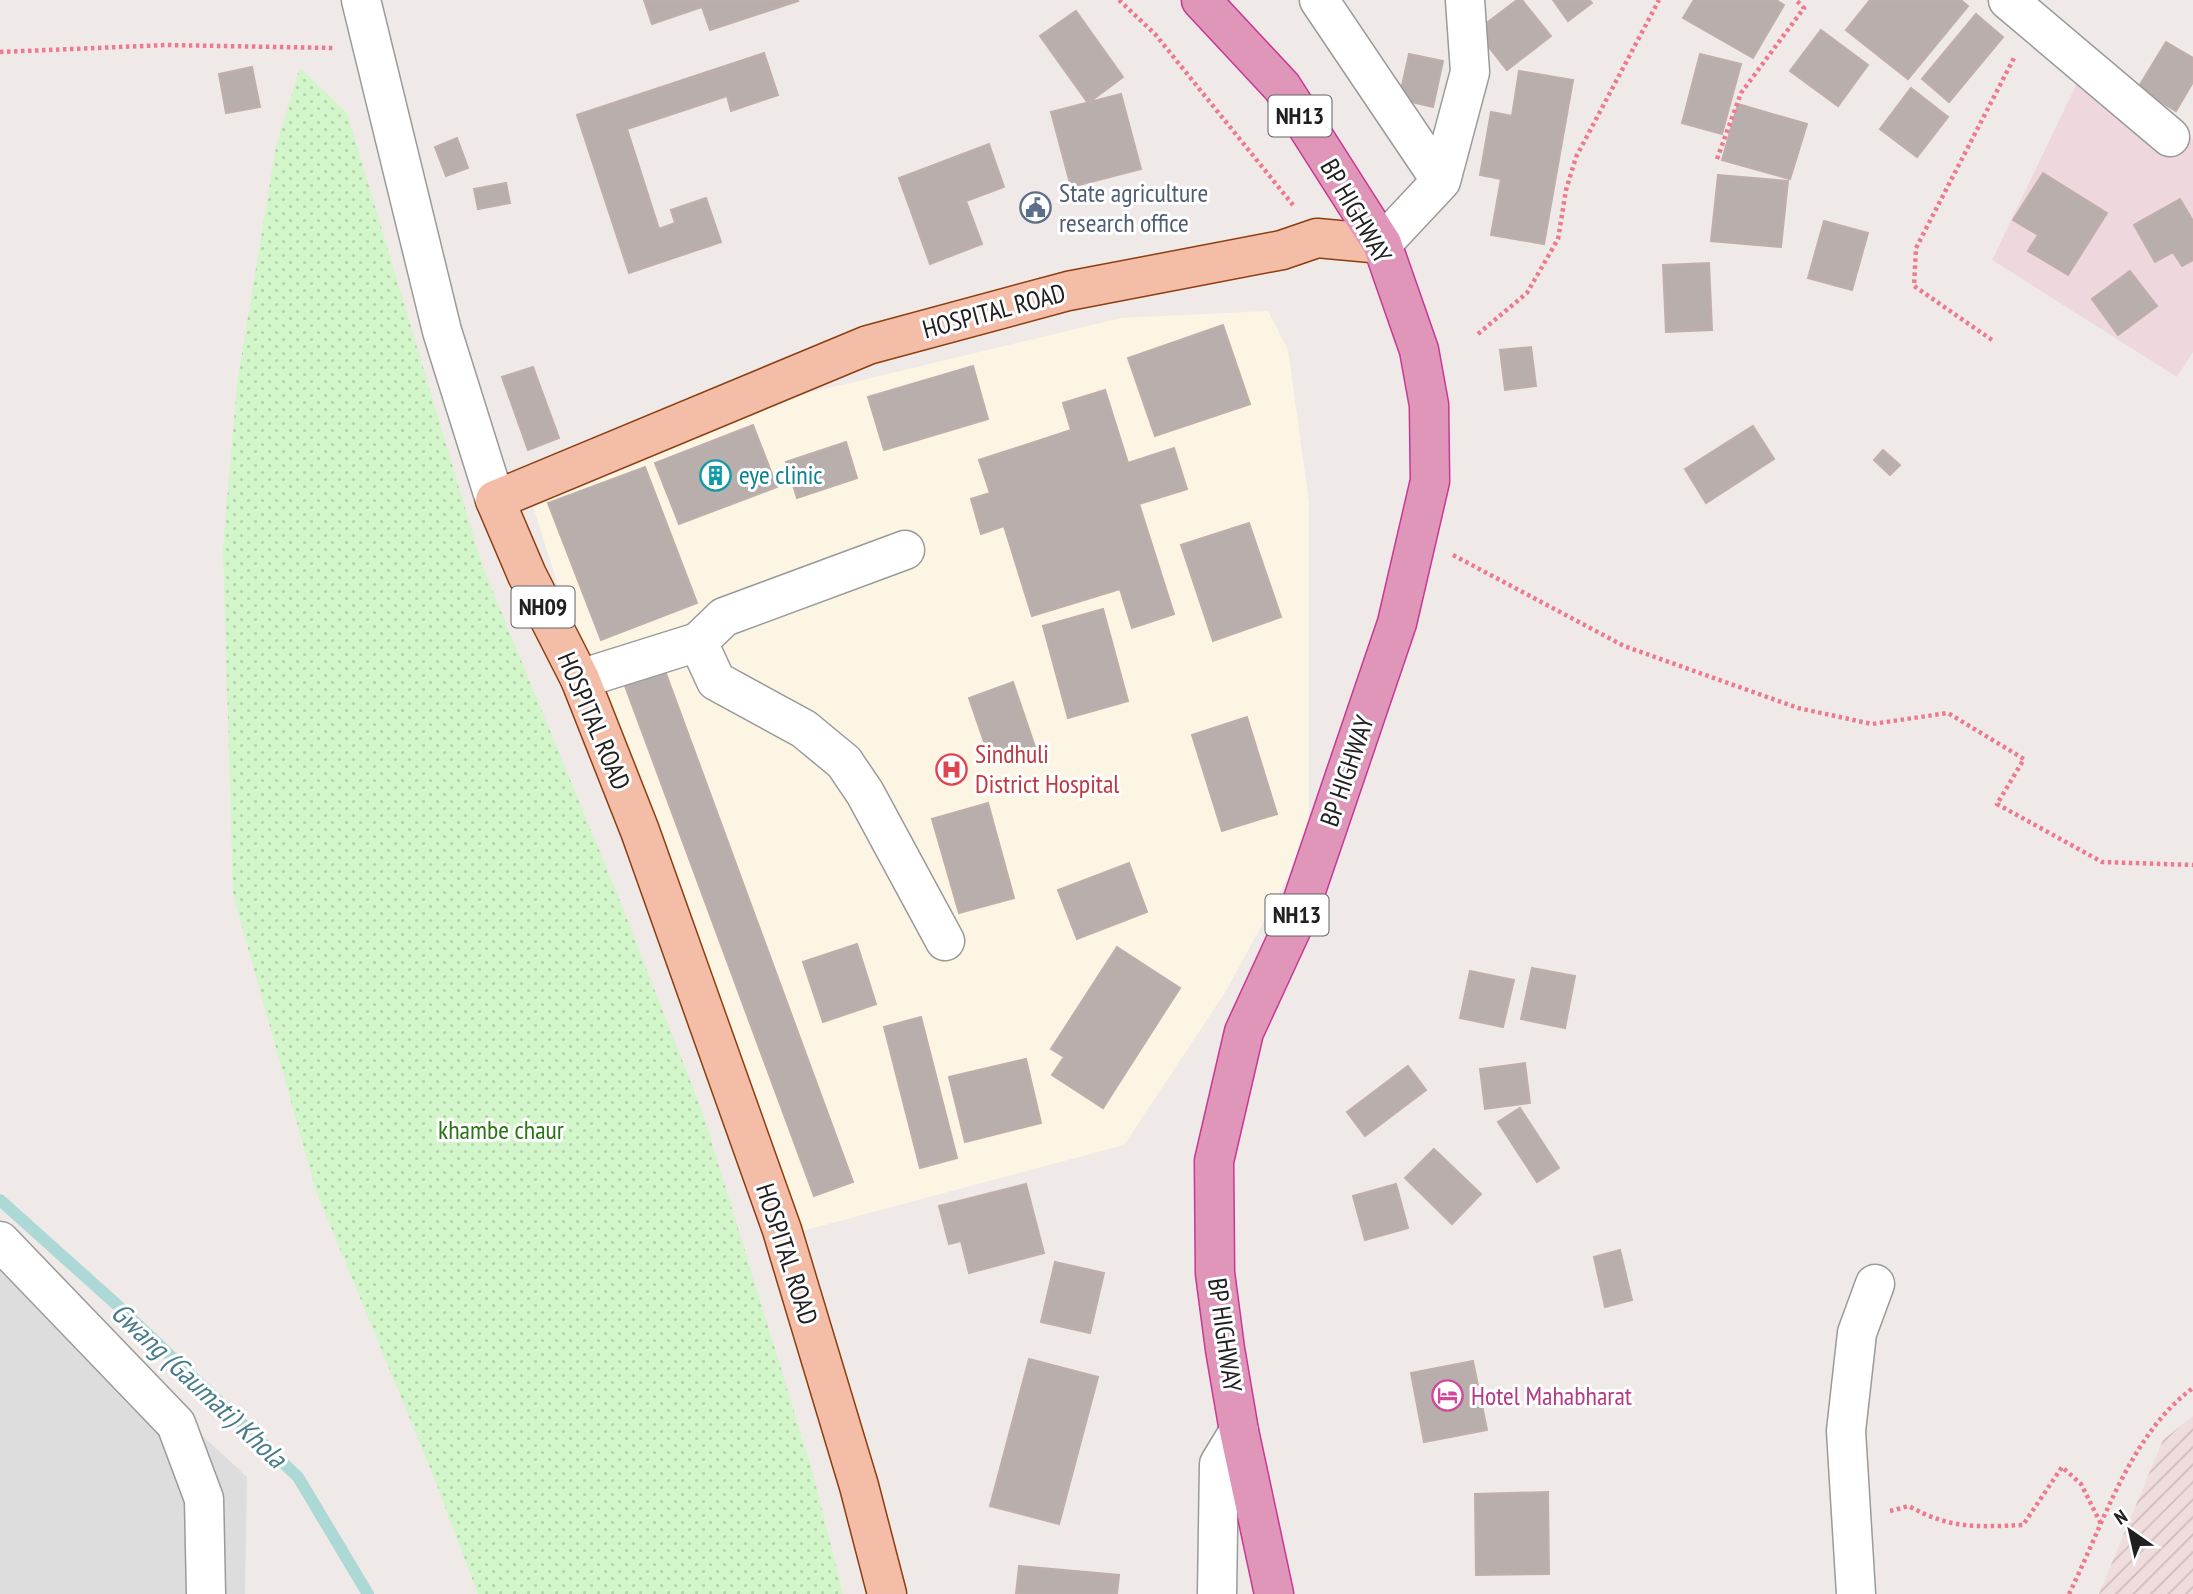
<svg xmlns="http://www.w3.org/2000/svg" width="2193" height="1594" font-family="'PT Sans Narrow',sans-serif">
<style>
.residential{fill:#dedddd}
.commercial{fill:#eed8de}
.education{fill:#fcf5e3;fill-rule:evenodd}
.military{fill:url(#military-furrows)}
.park{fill:url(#park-dots)}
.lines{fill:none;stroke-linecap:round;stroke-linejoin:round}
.stream{stroke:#acd9d6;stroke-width:12}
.building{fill:#b8afad;stroke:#c0aeab;stroke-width:2}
.minor-casing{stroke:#9a9a9a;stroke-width:41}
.major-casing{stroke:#8d3e0f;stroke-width:41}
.highway-casing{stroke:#ca3795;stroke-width:41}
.path{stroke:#ed7b90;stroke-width:4.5;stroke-dasharray:3.5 3.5;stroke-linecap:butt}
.minor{stroke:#fff;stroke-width:38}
.major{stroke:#f3bda8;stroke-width:38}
.highway{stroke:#df96b9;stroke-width:38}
.labels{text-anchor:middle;stroke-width:6;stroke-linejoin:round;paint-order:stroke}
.shield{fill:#fff;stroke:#636363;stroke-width:2}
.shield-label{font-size:24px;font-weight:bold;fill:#202020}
.service-label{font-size:26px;fill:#4e5e75;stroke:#fff;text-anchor:start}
.street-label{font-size:26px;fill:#202020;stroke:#fff}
.culture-label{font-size:26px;fill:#0d838f;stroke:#fff;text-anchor:start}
.health-label{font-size:26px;fill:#be3a42;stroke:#fff;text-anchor:start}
.park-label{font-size:26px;fill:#2a7516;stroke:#fff}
.hotel-label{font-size:26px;fill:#b23c85;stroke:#fff;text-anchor:start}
.water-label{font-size:28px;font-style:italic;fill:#477b89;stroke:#fff}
</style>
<defs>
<pattern id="military-furrows" width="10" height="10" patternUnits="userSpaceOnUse" patternTransform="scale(1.75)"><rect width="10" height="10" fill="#efdcdc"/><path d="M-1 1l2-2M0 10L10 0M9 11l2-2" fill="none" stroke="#cdbcbc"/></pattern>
<pattern id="park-dots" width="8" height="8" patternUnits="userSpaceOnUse" patternTransform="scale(1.75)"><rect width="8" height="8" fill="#d2f5c9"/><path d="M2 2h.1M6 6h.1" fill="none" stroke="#b4d2ac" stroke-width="1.8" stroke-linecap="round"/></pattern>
</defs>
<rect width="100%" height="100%" fill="#efeae7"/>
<path class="residential" d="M0 1249 247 1477 245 1594H0Z"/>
<path class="commercial" d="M2090 56 2193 140V352L2177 377 1992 260Z"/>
<path class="education" d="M1268 311 1288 350 1309 502V838L1226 991 1124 1145 802 1231 684 898 569 620 531 500 804 394 1121 318ZM1223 325 1249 404 1155 436 1128 358ZM973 366 988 419 884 450 869 397ZM1071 430 1128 463 1174 614 1132 628 1120 589 1032 616 1004 526 981 534 971 500 990 493 980 460ZM846 443 857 478 797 498ZM655 464 776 487 679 524ZM644 467 697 603 601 640 549 503ZM1249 523 1281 617 1213 640 1182 545ZM1103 609 1068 717 1043 626ZM661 661 853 1181 814 1196 621 675ZM1247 717 1277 814 1223 831 1192 735ZM1129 863 1147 912 1077 939 1058 890ZM857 944 876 1004 823 1021 803 962ZM1117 948 1180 988 1103 1108 1052 1076 1064 1057 1051 1049ZM1025 1059 1041 1123 950 1077Z"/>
<path class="military" d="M2193 1416V1594H2099L2163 1440Z"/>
<path class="park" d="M300 68 347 113 483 568 618 896 703 1114 812 1470 843 1594H478L431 1470 316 1191 233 894 223 548 237 384 276 146Z"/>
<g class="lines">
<path class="stream" d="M0 1200 116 1304 298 1477 368 1594"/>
</g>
<path class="building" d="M644 0H797L798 1 710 30 702 7 652 24Z
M1517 0H1522L1551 36 1507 70 1476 31Z
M1553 0H1589L1592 3 1568 21Z
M1694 0H1776L1784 5 1753 58 1683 18Z
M1870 0H1961L1968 6 1908 79 1846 30Z
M1076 11 1123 77 1088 103 1040 36Z
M1976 14 2003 37 1949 102 1922 79Z
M1821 30 1868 65 1838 106 1790 71Z
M2166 42 2193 58V82L2176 111 2138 88Z
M764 53 778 95 731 111 727 96 627 129 659 229 675 223 671 210 706 198 721 242 629 273 577 115Z
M1409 54 1443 61 1433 107 1399 99Z
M1700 54 1741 64 1722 134 1682 123Z
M252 67 260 107 226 113 219 74Z
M1519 71 1573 80 1544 244 1491 235 1501 179 1480 175 1491 112 1512 116Z
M1911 88 1948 117 1917 157 1880 129Z
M1121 94 1141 169 1071 187 1051 112Z
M1738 104 1807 124 1790 179 1722 160Z
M457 138 468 168 446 176 435 147Z
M989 144 1004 187 966 201 982 244 930 264 899 178Z
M2043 173 2107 213 2068 275 2028 251 2038 235 2013 220Z
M1718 175 1788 181 1781 247 1711 241Z
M506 183 510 203 478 209 474 189Z
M2180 199 2193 221V260L2182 266 2173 252 2155 262 2134 225Z
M1824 221 1868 233 1852 290 1808 278Z
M1709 263 1712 330 1666 332 1663 265Z
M2130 271 2157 306 2118 335 2092 299Z
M1223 325 1250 404 1155 436 1128 358Z
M1531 347 1536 386 1505 390 1500 350Z
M973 366 988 419 884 450 868 397Z
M533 367 559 438 528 450 502 377Z
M1105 390 1128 463 1174 448 1187 489 1139 504 1174 614 1132 628 1120 589 1032 616 1004 526 981 534 971 499 990 493 979 460 1071 430 1063 403Z
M753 425 777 487 679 524 655 463Z
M1753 426 1774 459 1706 503 1685 469Z
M846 442 857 478 797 498 786 462Z
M1883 450 1900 465 1890 475 1874 460Z
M645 467 697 603 601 640 548 503Z
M1249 523 1281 617 1213 641 1181 545Z
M1103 609 1128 701 1068 718 1043 626Z
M661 660 853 1182 814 1196 621 675Z
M1013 682 1035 747 991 762 969 698Z
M1247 717 1277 814 1222 831 1192 735Z
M988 803 1014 898 959 913 932 819Z
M1129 863 1147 912 1077 939 1058 890Z
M857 944 876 1004 823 1022 803 962Z
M1117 947 1180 988 1103 1108 1052 1075 1064 1057 1051 1049Z
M1532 968 1575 976 1565 1028 1521 1019Z
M1470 971 1514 980 1503 1027 1460 1018Z
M921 1017 957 1158 920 1168 884 1027Z
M1026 1059 1041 1123 965 1142 949 1077Z
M1525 1063 1530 1103 1485 1109 1480 1069Z
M1408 1066 1426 1090 1365 1136 1347 1112Z
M1520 1108 1559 1168 1537 1182 1498 1122Z
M1434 1149 1481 1194 1452 1224 1405 1178Z
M1026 1184 1044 1253 969 1273 961 1241 949 1244 939 1206Z
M1396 1184 1408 1228 1365 1240 1353 1196Z
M1620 1250 1632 1300 1605 1307 1594 1257Z
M1055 1262 1104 1273 1090 1333 1041 1322Z
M1029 1359 1098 1377 1059 1524 990 1506Z
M1473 1361 1487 1430 1424 1442 1411 1373Z
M1548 1492 1549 1574 1476 1575 1475 1494Z
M1019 1566 1119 1575 1117 1594H1016Z"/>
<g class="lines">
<defs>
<path id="minor" d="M361 0 442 331 495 500
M1319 0 1441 181
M2008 0 2170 137
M1382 244 1441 181 1470 72 1465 0
M698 642 716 681 804 729 844 762 865 793 945 941
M580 679 698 642 724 617 905 550
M0 1241 176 1424 204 1499 206 1594
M1217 1594 1219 1464 1239 1431
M1856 1594 1846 1431 1857 1333 1875 1284"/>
<path id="major" d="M887 1594 859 1486 782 1230 640 831 580 679 527 575 495 500 868 345 1068 291 1282 250 1317 238 1382 244"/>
<path id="highway" d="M1201 0 1282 87 1382 244 1419 350 1429 405 1430 481 1397 623 1297 917 1244 1032 1214 1161 1215 1273 1225 1349 1239 1431 1274 1594"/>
</defs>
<use href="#minor" class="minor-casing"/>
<use href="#major" class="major-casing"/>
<use href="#highway" class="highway-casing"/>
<path class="path" d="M1119 0 1155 34 1293 205
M0 52 167 45 335 48
M1717 159 1741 93 1804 8 1796 0
M1478 334 1527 293 1558 239 1566 190 1576 157 1659 0
M1992 340 1914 286 1916 248 2015 56
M1453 555 1624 646 1798 708 1872 724 1948 713 2024 759 1997 804 2102 862 2193 865
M1890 1511 1909 1506C1949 1529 1978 1527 2023 1525L2062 1467 2081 1484 2102 1526
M2069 1594C2103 1525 2130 1434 2193 1388"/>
<use href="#minor" class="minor"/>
<use href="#major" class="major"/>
<use href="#highway" class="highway"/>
</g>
<defs>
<symbol id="civic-ring" viewBox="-11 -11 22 22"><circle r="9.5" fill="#fff" stroke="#5c6f8a" stroke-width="1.5"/><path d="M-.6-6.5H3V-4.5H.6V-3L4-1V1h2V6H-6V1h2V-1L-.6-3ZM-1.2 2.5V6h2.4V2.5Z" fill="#5c6f8a"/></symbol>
<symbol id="building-ring" viewBox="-11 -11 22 22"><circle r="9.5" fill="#fff" stroke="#0f9aa8" stroke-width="1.5"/><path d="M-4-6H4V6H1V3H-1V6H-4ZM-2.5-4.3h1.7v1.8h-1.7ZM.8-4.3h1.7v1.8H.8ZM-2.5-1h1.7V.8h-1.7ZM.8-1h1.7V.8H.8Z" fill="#0f9aa8"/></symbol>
<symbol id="hospital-ring" viewBox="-11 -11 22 22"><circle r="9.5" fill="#fff" stroke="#e0444e" stroke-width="1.5"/><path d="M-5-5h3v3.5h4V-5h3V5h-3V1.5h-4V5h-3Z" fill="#e0444e"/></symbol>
<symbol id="hotel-ring" viewBox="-11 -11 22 22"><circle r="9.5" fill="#fff" stroke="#d1479c" stroke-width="1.5"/><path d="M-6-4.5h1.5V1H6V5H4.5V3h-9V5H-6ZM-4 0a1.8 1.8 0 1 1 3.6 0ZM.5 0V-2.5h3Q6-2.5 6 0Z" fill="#d1479c"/></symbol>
</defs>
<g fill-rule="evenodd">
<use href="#civic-ring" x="1018" y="190" width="35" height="35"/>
<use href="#building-ring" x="698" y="458" width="35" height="35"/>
<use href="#hospital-ring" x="934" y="752" width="35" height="35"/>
<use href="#hotel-ring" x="1430" y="1378" width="35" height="35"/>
</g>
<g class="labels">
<g class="shield">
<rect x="1268.5" y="95.5" width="63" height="41" rx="5"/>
<rect x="511.5" y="586.5" width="63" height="41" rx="5"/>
<rect x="1265.5" y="894.5" width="63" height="41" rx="5"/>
</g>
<g class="shield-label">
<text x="1300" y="124">NH13</text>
<text x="543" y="615">NH09</text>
<text x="1297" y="923">NH13</text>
</g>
<g class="service-label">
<text x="1059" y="202">State agriculture<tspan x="1059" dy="30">research office</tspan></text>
</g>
<g class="street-label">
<text transform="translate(1356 211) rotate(60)" y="9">BP HIGHWAY</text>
<text transform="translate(994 311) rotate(-15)" y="9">HOSPITAL ROAD</text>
<text transform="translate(594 721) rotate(67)" y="9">HOSPITAL ROAD</text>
<text transform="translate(1347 771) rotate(-71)" y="9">BP HIGHWAY</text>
<text transform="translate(787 1254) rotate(72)" y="9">HOSPITAL ROAD</text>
<text transform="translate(1225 1335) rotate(82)" y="9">BP HIGHWAY</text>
</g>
<g class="culture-label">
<text x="739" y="484">eye clinic</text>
</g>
<g class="health-label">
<text x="975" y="763">Sindhuli<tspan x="975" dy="30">District Hospital</tspan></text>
</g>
<g class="park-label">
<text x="501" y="1139">khambe chaur</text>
</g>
<g class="hotel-label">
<text x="1471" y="1405">Hotel Mahabharat</text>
</g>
<g class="water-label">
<text transform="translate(199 1385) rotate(43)" y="10">Gwang (Gaumati) Khola</text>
</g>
</g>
<g transform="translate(2130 1531) rotate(326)" stroke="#ffffff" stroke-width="5" paint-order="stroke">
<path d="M0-5L12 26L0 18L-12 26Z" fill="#202020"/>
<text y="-10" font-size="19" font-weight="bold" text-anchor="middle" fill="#202020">N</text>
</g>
</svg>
